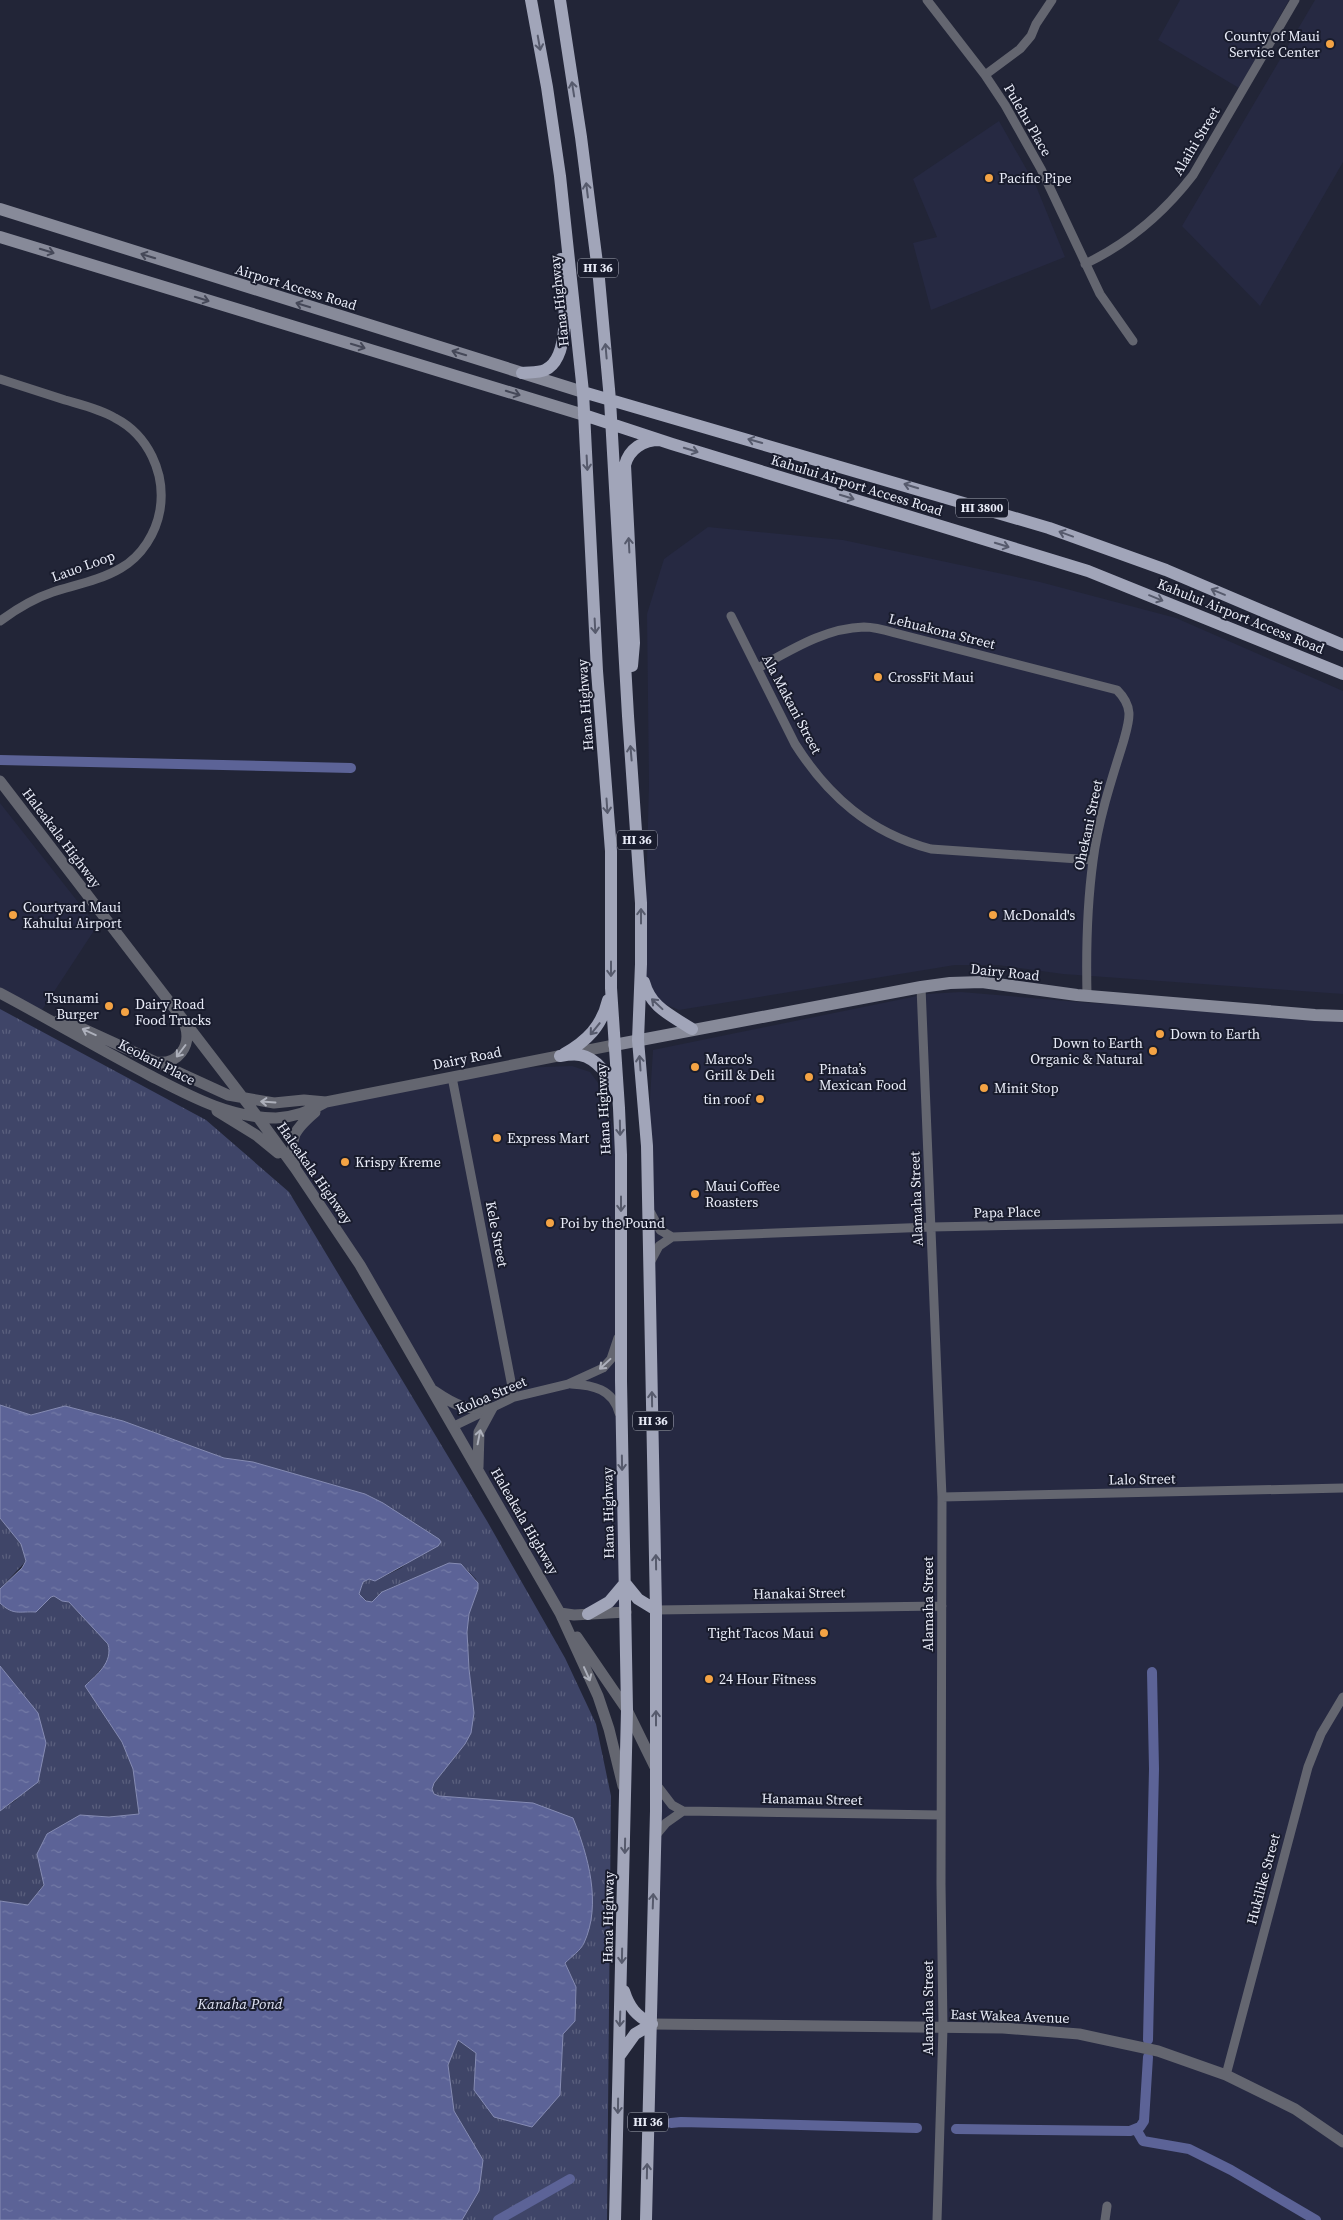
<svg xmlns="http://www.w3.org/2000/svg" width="1343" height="2220" font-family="'Source Serif 4',serif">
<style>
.built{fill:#262942}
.grass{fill:url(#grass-tufts)}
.water{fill:url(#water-ripples);stroke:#868cb4}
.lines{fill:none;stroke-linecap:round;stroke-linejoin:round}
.canal{stroke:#5c6397;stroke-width:10}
.minor{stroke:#646670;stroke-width:9}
.tertiary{stroke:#646670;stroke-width:11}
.secondary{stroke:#878a99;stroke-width:12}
.primary{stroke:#a1a5b9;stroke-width:12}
.oneway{stroke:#565a6c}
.oneway2{stroke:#454858}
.oneway3{stroke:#adb0bb}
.poi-dot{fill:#f4a344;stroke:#191c2d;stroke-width:2}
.labels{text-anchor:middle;stroke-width:4;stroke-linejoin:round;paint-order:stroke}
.shield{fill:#191c2d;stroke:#abaebb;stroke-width:1}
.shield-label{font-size:12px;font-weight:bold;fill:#e9ecf8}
.poi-label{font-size:14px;fill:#e9ecf8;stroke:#191c2d;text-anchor:start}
.street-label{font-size:14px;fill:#e9ecf8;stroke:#191c2d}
.water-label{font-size:15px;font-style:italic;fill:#dee1f2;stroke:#191c2d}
</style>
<defs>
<pattern id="grass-tufts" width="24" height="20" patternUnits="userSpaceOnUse" patternTransform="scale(1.25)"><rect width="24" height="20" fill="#3f4568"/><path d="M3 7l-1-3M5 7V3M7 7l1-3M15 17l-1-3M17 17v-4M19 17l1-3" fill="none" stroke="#5b607e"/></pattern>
<pattern id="water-ripples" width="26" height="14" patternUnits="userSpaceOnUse" patternTransform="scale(1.25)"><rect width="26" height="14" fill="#5c6397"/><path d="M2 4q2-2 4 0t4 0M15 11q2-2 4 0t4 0" fill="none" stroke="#737aa6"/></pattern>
</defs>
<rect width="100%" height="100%" fill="#222537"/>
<path class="built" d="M1180 0H1289L1239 88 1158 40Z
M1315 0H1343V162L1260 306 1182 226Z
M999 121 1036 186 1065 257 931 310 913 243 937 237 913 179Z
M708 527 843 540 1040 582 1176 618 1343 691V994L1063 974 998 965H955L679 1010 660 1002 644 978 649 784 647 614 664 559Z
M0 803 97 926 42 1010 0 989Z
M961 992 1091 1003 1343 1016V2220H645L656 1811 647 1146 653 1050 927 994Z
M572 1066 590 1072 601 1087 621 1155 626 1612 560 1613 293 1153V1139L326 1102 490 1069Z"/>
<path class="grass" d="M0 1009 206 1120 289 1192 487 1521 565 1658 596 1724 611 1796 607 2220H462L479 2191 483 2160 454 2111 448 2065 458 2040 476 2053 474 2090 560 2095 563 2033 575 2021 576 1987 565 1963 584 1944 478 1799 439 1796 434 1794 431 1789 434 1783 465 1744 474 1713 469 1669 467 1632 469 1614 478 1589 476 1579 461 1564 395 1586 382 1592 372 1602 367 1601 359 1594 363 1582 369 1579 375 1581 401 1568 439 1539 383 1503 365 1494 253 1462 224 1458 123 1421 65 1406 31 1415 0 1405Z
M0 1518 21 1544 26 1561 0 1589Z
M54 1596 62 1601 73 1603 108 1644 111 1653 107 1663 85 1686 122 1742 133 1769 139 1814 109 1817 80 1815 37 1854 44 1884 28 1905 0 1901V1811L16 1800 38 1713 0 1666V1603C14 1616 20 1611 36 1612L51 1597Z"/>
<path class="water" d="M0 1405 31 1415 65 1406 123 1421 224 1458 253 1462 365 1494 383 1503 439 1539 441 1542 438 1546 375 1581 369 1579 363 1582 359 1594 366 1601 372 1602 382 1592 449 1563 461 1564 478 1583V1589L469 1614 467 1632 469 1669 474 1713 471 1733 465 1744 434 1783 432 1789 434 1794 439 1796 533 1803 573 1818C588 1855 602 1904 584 1943 581 1950 571 1957 565 1963L576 1987 575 2021 563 2034 560 2095 532 2127 494 2117 474 2090 476 2053 458 2040 448 2065 454 2111 483 2160 479 2191 462 2220H0V1901L28 1905 44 1885 37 1854 47 1834 80 1815 109 1817 139 1814 133 1769 122 1742 85 1686C97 1674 113 1663 108 1644L69 1602 62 1601 54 1596 51 1597 36 1612C19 1611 14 1616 0 1603V1589L22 1568 26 1561 21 1544 0 1518Z
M0 1666 38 1713 46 1743 38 1782 0 1811Z"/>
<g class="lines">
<path class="canal" d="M0 760 351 768
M1148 2040 1154 1769 1152 1672
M671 2123 681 2122 917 2128
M956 2129 1130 2131 1140 2127 1144 2121 1148 2057
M1136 2129 1143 2141 1189 2149 1231 2170 1316 2220
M498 2220 570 2179"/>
<path class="minor" d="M927 0 985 75 1005 105 1041 169 1100 294 1133 341
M985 75 1020 49 1031 36 1036 24 1052 0
M1085 264C1129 243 1163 214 1193 175L1295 0
M0 379C22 386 43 393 65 400 82 405 100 409 115 418 148 435 166 473 160 510 156 533 142 556 121 568 101 580 75 585 53 592 35 598 15 610 0 621
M731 616 795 744C828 796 870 833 931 849L1093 860
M758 668C791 650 825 628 864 627 874 627 885 630 895 633L1117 690C1135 708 1129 721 1123 743 1111 781 1098 821 1093 861 1087 905 1086 951 1087 995
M921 987 942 1497 941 1884 943 2028 937 2220
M452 1077 514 1397
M651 1213 660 1230 672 1237 931 1227 1343 1219
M651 1261 659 1246 672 1237
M571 1384C593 1385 613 1389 619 1413
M454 1426 514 1397 568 1384 603 1368 611 1359 618 1338
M942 1497 1343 1488
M656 1610 942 1606
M656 1784 672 1805 683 1811 941 1815
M656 1835 666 1823 683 1811
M1226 2075 1308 1767 1321 1734 1343 1697
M1105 2220 1107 2206"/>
<path class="tertiary" d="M0 781 257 1116 295 1168 360 1265 560 1613 598 1696 609 1729 623 1786
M0 993C51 1020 99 1049 151 1076 190 1096 230 1118 276 1118 295 1117 311 1111 326 1102L614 1045
M58 1021 77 1026 228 1095 274 1103 304 1100 326 1102
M156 1062C178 1065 192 1046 185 1025
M217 1111 256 1135 278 1153
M295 1167C289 1137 293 1131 315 1112
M434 1391C456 1406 465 1410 492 1408
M478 1467 479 1432 492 1408
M560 1613 574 1615 626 1612
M577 1637 627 1710 655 1767
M652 2024 1003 2028 1079 2034 1158 2051 1226 2075 1295 2109 1343 2142"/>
<path class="secondary" d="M0 209 583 392
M0 237 584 415
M614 1045 921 987 950 983 982 982 1077 995 1315 1015 1343 1016"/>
<path class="primary" d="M531 0 547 87 560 176 583 392 597 671 611 851V988L619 1108 621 1155V1381L627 1710 615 2220
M560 0 581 137 599 279 610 400 628 716 641 903V964L638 1040 647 1146 656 1610V1811L646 2220
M522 373C529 372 538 373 545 370 574 357 563 285 561 259
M583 392 1049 528 1166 570 1343 645
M584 415 672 444 1088 571 1343 674
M632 666 634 643 625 465C629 449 643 440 660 440
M644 982C651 1008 671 1015 692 1029
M564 1054C587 1041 602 1026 608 1000
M560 1056C566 1055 574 1054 580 1055 597 1058 610 1077 616 1091
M625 1583 638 1599 656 1610
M588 1614 609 1602 625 1583
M624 1991C629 2007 636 2016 652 2024
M620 2055 635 2034 652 2024"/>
</g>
<defs><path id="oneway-shaft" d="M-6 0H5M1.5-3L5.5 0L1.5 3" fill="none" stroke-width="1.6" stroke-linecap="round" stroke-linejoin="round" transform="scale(1.25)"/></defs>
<g class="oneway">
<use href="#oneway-shaft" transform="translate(539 43) rotate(80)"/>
<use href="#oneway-shaft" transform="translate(573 89) rotate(-99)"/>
<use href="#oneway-shaft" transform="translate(587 190) rotate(-97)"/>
<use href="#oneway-shaft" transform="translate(606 351) rotate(-95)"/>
<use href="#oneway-shaft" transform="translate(755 441) rotate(-164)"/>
<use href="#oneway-shaft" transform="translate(691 450) rotate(17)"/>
<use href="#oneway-shaft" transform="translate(587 463) rotate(87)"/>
<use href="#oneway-shaft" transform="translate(911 486) rotate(-163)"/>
<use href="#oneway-shaft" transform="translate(847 497) rotate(17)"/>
<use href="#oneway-shaft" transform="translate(1066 534) rotate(-160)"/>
<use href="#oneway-shaft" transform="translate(629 545) rotate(-93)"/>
<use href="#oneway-shaft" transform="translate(1002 545) rotate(17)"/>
<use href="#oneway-shaft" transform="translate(1218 592) rotate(-157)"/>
<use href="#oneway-shaft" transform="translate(1156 598) rotate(22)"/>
<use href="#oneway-shaft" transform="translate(595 626) rotate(87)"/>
<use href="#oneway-shaft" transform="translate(631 753) rotate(-95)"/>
<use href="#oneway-shaft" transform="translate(607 806) rotate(86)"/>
<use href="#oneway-shaft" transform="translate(641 916) rotate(-90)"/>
<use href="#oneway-shaft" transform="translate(611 969) rotate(90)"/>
<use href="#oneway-shaft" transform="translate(657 1004) rotate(-137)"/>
<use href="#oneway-shaft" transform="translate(595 1029) rotate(129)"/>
<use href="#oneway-shaft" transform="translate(640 1063) rotate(-94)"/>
<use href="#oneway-shaft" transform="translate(620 1128) rotate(89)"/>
<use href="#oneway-shaft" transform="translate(621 1204) rotate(90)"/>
<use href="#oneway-shaft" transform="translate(652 1399) rotate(-91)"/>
<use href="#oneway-shaft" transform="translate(622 1463) rotate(89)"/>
<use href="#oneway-shaft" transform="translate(656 1562) rotate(-91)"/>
<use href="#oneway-shaft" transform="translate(656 1718) rotate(-90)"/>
<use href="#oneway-shaft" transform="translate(625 1846) rotate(91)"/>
<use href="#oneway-shaft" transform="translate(653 1901) rotate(-88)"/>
<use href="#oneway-shaft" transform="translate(622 1956) rotate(91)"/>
<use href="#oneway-shaft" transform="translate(620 2019) rotate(92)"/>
<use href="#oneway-shaft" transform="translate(618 2106) rotate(91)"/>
<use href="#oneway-shaft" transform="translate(647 2171) rotate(-89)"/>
</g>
<g class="oneway2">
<use href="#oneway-shaft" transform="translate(47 251) rotate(17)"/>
<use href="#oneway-shaft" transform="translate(148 256) rotate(-163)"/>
<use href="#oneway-shaft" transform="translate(202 299) rotate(17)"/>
<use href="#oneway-shaft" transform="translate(303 305) rotate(-163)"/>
<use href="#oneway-shaft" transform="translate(358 346) rotate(17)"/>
<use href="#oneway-shaft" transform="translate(459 353) rotate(-163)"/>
<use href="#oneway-shaft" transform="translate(513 393) rotate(17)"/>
</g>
<g class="oneway3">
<use href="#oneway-shaft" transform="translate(89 1032) rotate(-155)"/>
<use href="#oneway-shaft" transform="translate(181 1051) rotate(127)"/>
<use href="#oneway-shaft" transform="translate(268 1102) rotate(-176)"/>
<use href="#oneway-shaft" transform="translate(605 1364) rotate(137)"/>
<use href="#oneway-shaft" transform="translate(479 1437) rotate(-79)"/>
<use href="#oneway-shaft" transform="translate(587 1674) rotate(66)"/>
</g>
<g class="poi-dot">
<circle cx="1330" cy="44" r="5"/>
<circle cx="989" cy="178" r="5"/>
<circle cx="878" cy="677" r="5"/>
<circle cx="13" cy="915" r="5"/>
<circle cx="993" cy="915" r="5"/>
<circle cx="109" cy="1006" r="5"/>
<circle cx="125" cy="1012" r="5"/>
<circle cx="1160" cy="1034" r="5"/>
<circle cx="1153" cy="1051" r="5"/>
<circle cx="695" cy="1067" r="5"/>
<circle cx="809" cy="1077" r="5"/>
<circle cx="984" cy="1088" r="5"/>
<circle cx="760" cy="1099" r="5"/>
<circle cx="497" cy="1138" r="5"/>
<circle cx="345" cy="1162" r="5"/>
<circle cx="695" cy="1194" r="5"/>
<circle cx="550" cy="1223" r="5"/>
<circle cx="824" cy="1633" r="5"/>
<circle cx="709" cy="1679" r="5"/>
</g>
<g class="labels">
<g class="shield">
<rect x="578" y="258.5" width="40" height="19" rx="4"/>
<rect x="956" y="498.5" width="52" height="19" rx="4"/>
<rect x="617" y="830.5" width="40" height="19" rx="4"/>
<rect x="633" y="1411.5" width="40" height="19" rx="4"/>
<rect x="628" y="2112.5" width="40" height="19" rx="4"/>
</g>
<g class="shield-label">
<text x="598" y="272">HI 36</text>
<text x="982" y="512">HI 3800</text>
<text x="637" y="844">HI 36</text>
<text x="653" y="1425">HI 36</text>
<text x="648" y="2126">HI 36</text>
</g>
<g class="poi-label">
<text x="1320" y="41" text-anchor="end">County of Maui<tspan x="1320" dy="16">Service Center</tspan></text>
<text x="999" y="183">Pacific Pipe</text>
<text x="888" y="682">CrossFit Maui</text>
<text x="23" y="912">Courtyard Maui<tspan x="23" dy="16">Kahului Airport</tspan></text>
<text x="1003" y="920">McDonald's</text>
<text x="99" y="1003" text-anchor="end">Tsunami<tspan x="99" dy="16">Burger</tspan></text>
<text x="135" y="1009">Dairy Road<tspan x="135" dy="16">Food Trucks</tspan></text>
<text x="1170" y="1039">Down to Earth</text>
<text x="1143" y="1048" text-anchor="end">Down to Earth<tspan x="1143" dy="16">Organic &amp; Natural</tspan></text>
<text x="705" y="1064">Marco's<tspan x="705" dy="16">Grill &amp; Deli</tspan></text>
<text x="819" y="1074">Pinata’s<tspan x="819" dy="16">Mexican Food</tspan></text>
<text x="994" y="1093">Minit Stop</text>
<text x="750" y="1104" text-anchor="end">tin roof</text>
<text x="507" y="1143">Express Mart</text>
<text x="355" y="1167">Krispy Kreme</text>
<text x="705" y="1191">Maui Coffee<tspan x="705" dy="16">Roasters</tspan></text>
<text x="560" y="1228">Poi by the Pound</text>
<text x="814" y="1638" text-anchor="end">Tight Tacos Maui</text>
<text x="719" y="1684">24 Hour Fitness</text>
</g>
<g class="street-label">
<text transform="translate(1028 120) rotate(60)" y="5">Pulehu Place</text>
<text transform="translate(1196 141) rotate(-59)" y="5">Alaihi Street</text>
<text transform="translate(296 287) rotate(17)" y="5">Airport Access Road</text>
<text transform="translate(559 301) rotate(-96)" y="5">Hana Highway</text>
<text transform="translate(857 485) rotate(17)" y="5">Kahului Airport Access Road</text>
<text transform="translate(83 566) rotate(-20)" y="5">Lauo Loop</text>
<text transform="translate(1241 616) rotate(22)" y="5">Kahului Airport Access Road</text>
<text transform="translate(942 631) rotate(14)" y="5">Lehuakona Street</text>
<text transform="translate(792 704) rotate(62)" y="5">Ala Makani Street</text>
<text transform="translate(585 705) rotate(-94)" y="5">Hana Highway</text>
<text transform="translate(1088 825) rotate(-78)" y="5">Ohekani Street</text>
<text transform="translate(62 838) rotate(53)" y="5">Haleakala Highway</text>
<text transform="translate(1005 972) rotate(6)" y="5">Dairy Road</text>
<text transform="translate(467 1058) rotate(-11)" y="5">Dairy Road</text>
<text transform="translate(157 1062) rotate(27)" y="5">Keolani Place</text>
<text transform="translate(603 1109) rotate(-93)" y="5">Hana Highway</text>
<text transform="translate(315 1173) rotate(55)" y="5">Haleakala Highway</text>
<text transform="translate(916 1199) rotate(-92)" y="5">Alamaha Street</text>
<text transform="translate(1007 1212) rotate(-1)" y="5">Papa Place</text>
<text transform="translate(497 1234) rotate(79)" y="5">Kele Street</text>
<text transform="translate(491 1395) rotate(-23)" y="5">Koloa Street</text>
<text transform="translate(1142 1479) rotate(-1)" y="5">Lalo Street</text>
<text transform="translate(608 1513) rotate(-91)" y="5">Hana Highway</text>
<text transform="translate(525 1521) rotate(60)" y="5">Haleakala Highway</text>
<text transform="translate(799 1593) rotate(-1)" y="5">Hanakai Street</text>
<text transform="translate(928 1604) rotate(-90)" y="5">Alamaha Street</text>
<text transform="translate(812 1799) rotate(1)" y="5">Hanamau Street</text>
<text transform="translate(1263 1879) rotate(-75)" y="5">Hukilike Street</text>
<text transform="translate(608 1917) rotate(-89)" y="5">Hana Highway</text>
<text transform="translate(928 2008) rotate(-90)" y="5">Alamaha Street</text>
<text transform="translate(1010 2016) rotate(2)" y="5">East Wakea Avenue</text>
</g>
<g class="water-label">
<text x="240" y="2009">Kanaha Pond</text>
</g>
</g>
</svg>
